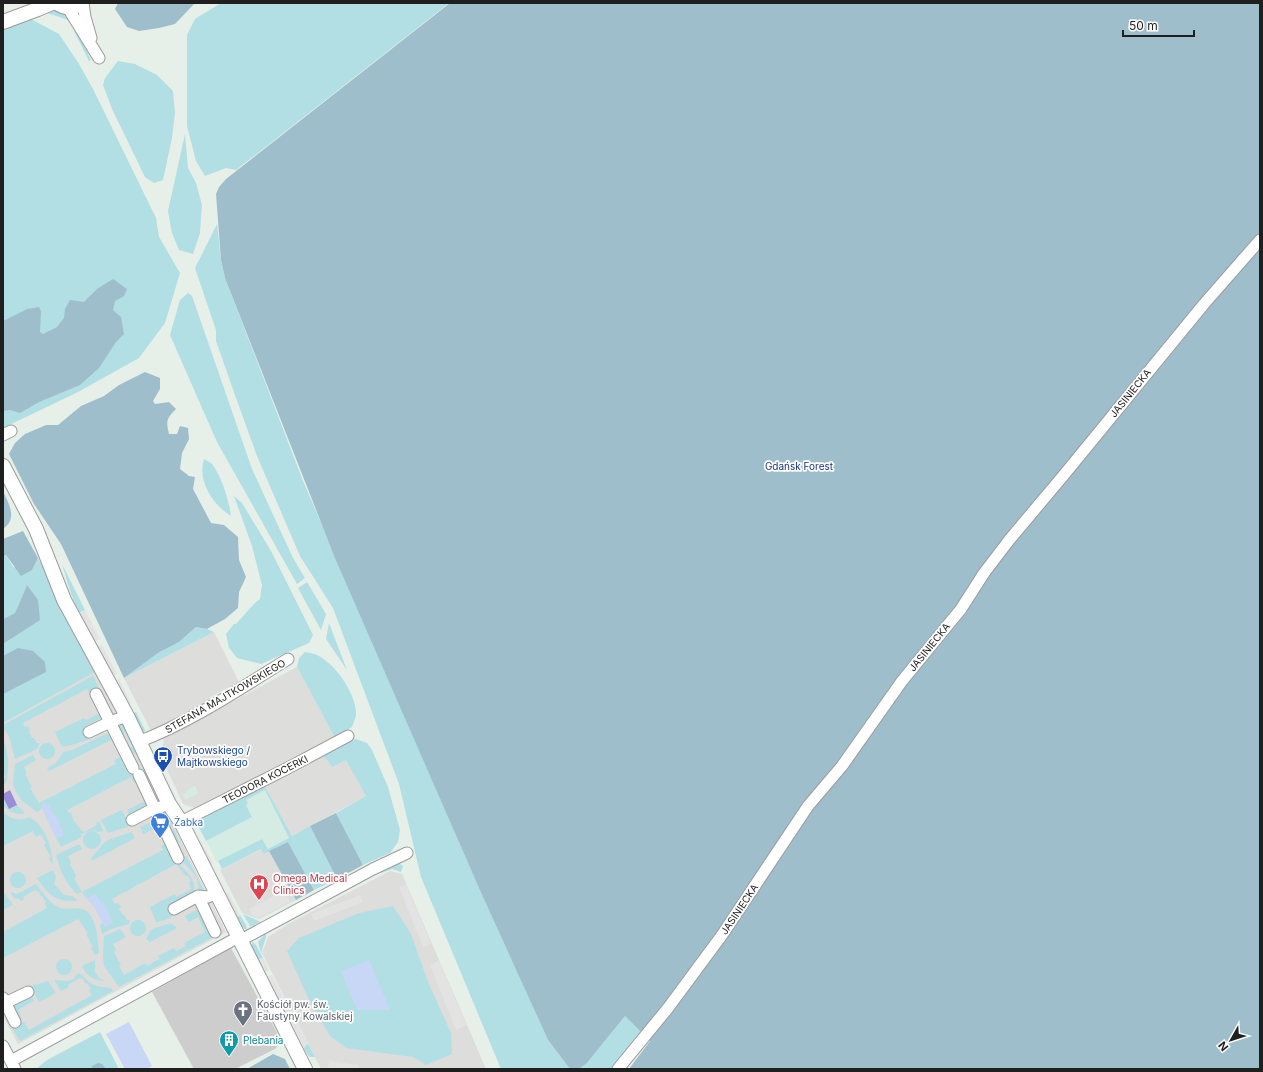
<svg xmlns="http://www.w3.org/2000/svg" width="1263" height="1072" font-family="Inter,sans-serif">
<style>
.residential{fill:#dddddc}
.religious{fill:#cdcdcd}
.farmland{fill:#d4ece4}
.grass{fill:#b1dfe4}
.forest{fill:#9fbecb}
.park{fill:#c8d7f5}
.pitch{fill:#9b8cd7}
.parking{fill:#e3e3e3}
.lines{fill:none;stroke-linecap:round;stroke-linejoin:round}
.minor-casing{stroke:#9c9c9c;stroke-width:13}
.tertiary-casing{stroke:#9c9c9c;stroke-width:16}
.minor{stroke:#fff;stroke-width:11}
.tertiary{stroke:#fff;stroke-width:14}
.labels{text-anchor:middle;stroke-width:3.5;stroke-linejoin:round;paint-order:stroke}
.street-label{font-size:10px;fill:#1f1f1f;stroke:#fff}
.park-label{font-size:10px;fill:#163575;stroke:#fff}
.transit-label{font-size:10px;fill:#164399;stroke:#fff;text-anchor:start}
.shop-label{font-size:10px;fill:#366cbe;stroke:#fff;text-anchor:start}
.health-label{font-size:10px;fill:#be3a42;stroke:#fff;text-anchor:start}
.worship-label{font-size:10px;fill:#5b616d;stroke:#fff;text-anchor:start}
.culture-label{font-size:10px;fill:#0d838f;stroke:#fff;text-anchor:start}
</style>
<rect width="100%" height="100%" fill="#e7efe9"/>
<path class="residential" d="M214 632 239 682 210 697 215 711 297 667 366 796 292 836 265 786 259 777 194 808 183 804 160 754 164 741 157 728 152 731 149 727 124 678Z
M97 671 226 932 18 1044 3 1016V723Z
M262 849 265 854 269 851 296 900 259 919 242 913 220 870Z
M390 871 402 874 486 1069H321L262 953 268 937 288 924Z"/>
<path class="religious" d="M231 948 282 1042 275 1049 235 1069H194L152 992Z"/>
<path class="farmland" d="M195 786 199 793 185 800 183 795 190 788Z
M265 790 289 838 268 849 262 839 217 862 206 841 252 817 246 805V800Z"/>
<path class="grass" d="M221 3H449L236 170 226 168 205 176 196 161 187 126V35L195 19Z
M50 8 65 12 71 21 44 12Z
M29 18 59 34 79 64 93 89 156 218 159 237 180 273 165 323 139 358 78 392 3 428V31Z
M77 29 91 60 89 61 74 31Z
M118 61 135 64 157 75 173 91 175 113 172 138 163 180 154 183 145 177 112 109 103 85 105 78Z
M185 134 188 168 196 183 202 205 200 233 193 254 179 250 172 233 168 211Z
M217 224 221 260 225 278 303 481 469 865 548 1040 570 1069H501L421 877 399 784 333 608 300 556 257 456 235 395 216 341V330L195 268Z
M188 293 192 296 252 469 293 558 305 578 297 584 217 442 170 335 180 300Z
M204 459C207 461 210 462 212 464 222 477 229 501 231 516 213 505 197 481 204 459Z
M234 496 242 503 271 551 313 635 309 643 261 664 237 658 229 648 226 634 234 624H236L254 604 260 599 262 585 252 546Z
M6 555 13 567 32 570 38 558 97 671 3 723V644L10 640 27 585 15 613 3 619V556Z
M62 564 85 610 81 612 78 611 70 591Z
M307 582 326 614 321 630 298 588Z
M329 623 347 670 326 639Z
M196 627 207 629 214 632 124 678 158 653 179 642Z
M305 652C311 653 317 654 322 658 338 668 357 696 356 715 355 719 353 724 352 727L335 738 297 667 299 658Z
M93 676 103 696 101 697 92 692 89 693 87 689 23 723 25 727 28 726 30 730 29 732 32 738H34L37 743H40L37 749 15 759 9 736 3 728V725Z
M136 712 145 730 143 734 132 714Z
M100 713 103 717 84 727 89 739C80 743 72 745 62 747L55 732 84 718 86 720Z
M123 724 160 799H159L147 776 142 779 138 771 143 768 136 754 131 753 129 749 132 746 125 732 122 734 119 729 120 726Z
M106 734 111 736 114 741 113 742 111 740 49 771 47 768 56 763 63 752 72 750Z
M3 739C9 753 9 768 6 783L3 784V779L6 777 3 772 4 770Z
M356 739 367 743 372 750 388 787 400 830 398 842 390 853 363 865 336 813 366 796 346 760 332 767 327 759 320 756 340 742Z
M39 751a8 8 0 1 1 16 0a8 8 0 1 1-16 0Z
M33 755 36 760 24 767 27 773 25 774 32 787 30 788 39 803 116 764 114 760 120 757 128 774 132 772 137 781 134 782 131 777 67 810 69 813 71 812 73 820 82 831 84 832 97 825 96 823 99 821 103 831 98 832 93 830 81 834 82 837 61 847 55 836 57 837 54 816 49 806 43 807 37 812 22 801 16 792 13 783 15 764Z
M265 786 292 836 310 826 337 879 314 890 288 842 264 854 261 849 222 869 218 861 262 839 268 849 289 838 265 790 246 800 248 803 246 805 252 817 206 841 195 820Z
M3 797 9 809 17 805 25 813C17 816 9 811 3 806Z
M149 799 150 805 129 816 127 810Z
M122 810 130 826 108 833 101 820Z
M165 811 183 849 179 842H175L172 835 173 830 168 820 164 821 162 814Z
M3 812C11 819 19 822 29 817 45 825 52 847 53 865L49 859 51 857 44 845 46 843 41 834 36 837 33 831 3 846Z
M153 821 156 826 154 829 143 834 140 827Z
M83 840a9 9 0 1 1 18 0a9 9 0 1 1-18 0Z
M132 832 135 838 92 861 91 858 105 842 112 838 114 841 113 838Z
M166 843C169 848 172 854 176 860 183 870 201 881 192 895L169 906 174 916 163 921 156 922 150 907 175 894 176 897 191 889 189 882 191 881 188 876H186L176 864 112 899 115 904 118 903 121 907 119 909 123 915H124L127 920H130L129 924 111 929 102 934 100 925 103 923 105 927 104 903 101 905 95 894 87 899 82 892 77 894C64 881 61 872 56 855L77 845H80L82 849 68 856 71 862 70 864 76 876 74 878 82 892 163 850 161 846Z
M186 856 205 892 198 893C198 890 199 886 198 883 197 873 186 867 181 860Z
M397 862 403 866 401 872 392 869 381 873V870Z
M53 870 56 877 54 884 64 895 72 896 77 900 75 901C55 902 48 894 37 878Z
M10 880a8 8 0 1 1 16 0a8 8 0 1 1-16 0Z
M36 884C42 892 50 904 60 908 68 910 76 907 82 909 97 913 98 941 99 953L95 955 91 948 93 947 86 934 88 933 78 919 3 958V932L47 908 45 903 46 902 38 891 35 890 23 897 24 899 21 901 19 899 14 898 10 892 17 894Z
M3 891 13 905 3 910Z
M393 906 411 934 428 982 451 1033 452 1054 426 1065 413 1057 346 1048 330 1036 309 1000 287 951 299 938 359 913Z
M197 910 213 937 119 987 104 966 103 957 104 936 120 929 126 937 113 944 116 950 114 952 121 965 119 966 124 975 145 963 147 966 159 959 158 956 174 948 176 951 186 946 184 943 205 932 198 917 189 922 185 916Z
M243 914 261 922 252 926H250Z
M240 915 246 925 247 930 239 926 236 918Z
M130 928a8 8 0 1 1 16 0a8 8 0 1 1-16 0Z
M171 923 177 928 150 942 146 939 150 931 154 928Z
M266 933V937L261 953 258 942Z
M252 941 256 945 263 958 259 960 257 959 252 948Z
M56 967a8 8 0 1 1 16 0a8 8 0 1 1-16 0Z
M95 960V972L98 977 104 981C94 980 86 976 82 966Z
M79 973C93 986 93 986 111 988L113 991 20 1041 11 1026 10 1007 32 996 34 1001 19 1009V1011L22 1022H24L29 1030 92 995 89 990 91 989 87 983 86 984 83 979 80 978 68 985 69 987 61 991 54 980 68 981 74 979 76 975Z
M48 981 56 993 39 1002 31 986Z
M625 1016 642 1033 612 1069H579L587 1063Z
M100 1032 119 1069H36L47 1060Z
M308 1044 315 1057H310L308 1055 304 1049 305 1046Z"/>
<path class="forest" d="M118 3H195L175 24 159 28 139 31 127 27 115 9Z
M450 3H1260V1069H629L650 1041 625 1016 587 1063 579 1069H570L548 1040 479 888 335 558 225 278 221 260 216 194 219 187 226 179Z
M113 279 127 289 124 296 115 301 113 310 121 317 124 334 116 342 99 368 80 385 39 402 20 413 10 410 3 411V321L27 309 39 307 41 311 40 332 43 334 57 327 64 318 65 309 70 300 84 302 97 289Z
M145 372 160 378V389L153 401 155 404 169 402 176 409C166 419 166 421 169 434H177L180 426 188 428 189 439 182 453 180 469 189 476 195 477 193 489 211 523 224 525 238 537 239 560 246 577 239 592 238 608 225 619 207 629 196 627 179 642 158 653 124 678 61 544 34 504 9 454 15 443 25 434 46 425H58L81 406 104 396 119 385Z
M3 491C9 504 18 519 3 529Z
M23 531 38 558 32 570 21 576 6 555 3 556V539Z
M27 585 38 600 40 620 3 644V619L15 613Z
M18 648 33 651 45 662 46 672 3 694V656Z
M336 813 363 865 337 879 310 826Z
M288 842 314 890 296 900 269 851Z
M273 1054 285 1059 290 1069H247Z
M98 1063 102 1064 106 1069H91L92 1066Z"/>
<path class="park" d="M46 803 47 806 49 805 54 816 56 815 64 835 58 838 55 836 42 809 43 807 42 805Z
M95 894 101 904 104 903 113 923 105 927 94 907 87 899Z
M369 960 390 1010H357L341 971Z
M129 1022 152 1066 146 1069H125L106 1034Z"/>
<path class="pitch" d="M10 790 17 805 9 809 3 797V794Z"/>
<path class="parking" d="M85 610 100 639 96 641 95 644 78 611 81 612Z
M96 645 99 646 102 645 117 674 113 676Z
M119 679 131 703 126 705 116 681Z
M200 840 213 863 210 865 198 842Z
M406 885 431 944 423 947 399 887Z
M284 891 290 902 258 918 252 915 249 909Z
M228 892 240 915 236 918 223 895Z
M360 895 363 902 314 921 311 914Z
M263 958 269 970 265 972 266 976 267 977 272 975 287 1004 283 1007 265 975 257 959Z
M439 961 466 1025 456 1030 430 965Z
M290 1009 308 1044 305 1046 304 1049 284 1009 286 1010Z
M329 1061 359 1065 358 1069H328Z"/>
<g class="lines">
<defs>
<path id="minor" d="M83 3 85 17 91 38
M68 8 99 58
M3 435 11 431
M96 694 133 768
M89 732 110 722 127 716
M138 742C191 722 241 688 288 659
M139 775 178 858
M132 820 155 808 161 807
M181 822 286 769 348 736
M198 896 215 932
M174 909 198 896 208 897 217 893
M241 940 373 869 407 853
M3 998 15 1022
M3 1004 28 992
M3 1046 15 1069
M11 1061 233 940
M618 1069 668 1008 722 935 808 806 842 766 902 681 961 609 984 573 1010 539 1063 476 1204 304 1260 240"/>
<path id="tertiary" d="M57 3C65 9 74 9 82 3
M3 22 38 9 52 3
M3 466 36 529 64 600 127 716 169 804 181 822 305 1069"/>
</defs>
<use href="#minor" class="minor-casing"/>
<use href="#tertiary" class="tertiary-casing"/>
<use href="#minor" class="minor"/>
<use href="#tertiary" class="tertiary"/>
</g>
<defs>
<symbol id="bus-pin" viewBox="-11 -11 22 30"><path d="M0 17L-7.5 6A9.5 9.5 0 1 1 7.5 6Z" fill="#1a4fb4" stroke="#fff"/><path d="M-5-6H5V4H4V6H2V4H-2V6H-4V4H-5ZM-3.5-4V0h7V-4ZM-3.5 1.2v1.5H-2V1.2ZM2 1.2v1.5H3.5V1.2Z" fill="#fff"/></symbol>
<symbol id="supermarket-pin" viewBox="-11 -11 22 30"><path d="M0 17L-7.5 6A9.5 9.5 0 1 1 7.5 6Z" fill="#3f7fe0" stroke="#fff"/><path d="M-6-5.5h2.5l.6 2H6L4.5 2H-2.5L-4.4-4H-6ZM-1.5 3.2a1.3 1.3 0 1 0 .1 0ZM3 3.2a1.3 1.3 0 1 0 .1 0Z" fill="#fff"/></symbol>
<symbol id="hospital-pin" viewBox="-11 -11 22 30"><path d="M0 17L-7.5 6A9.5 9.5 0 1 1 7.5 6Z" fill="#e0444e" stroke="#fff"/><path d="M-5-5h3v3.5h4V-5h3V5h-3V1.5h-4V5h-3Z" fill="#fff"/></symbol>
<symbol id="church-pin" viewBox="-11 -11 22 30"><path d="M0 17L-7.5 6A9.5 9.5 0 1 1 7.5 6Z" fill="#6b7280" stroke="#fff"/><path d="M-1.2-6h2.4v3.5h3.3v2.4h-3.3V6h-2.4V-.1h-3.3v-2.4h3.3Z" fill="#fff"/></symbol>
<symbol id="building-pin" viewBox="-11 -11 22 30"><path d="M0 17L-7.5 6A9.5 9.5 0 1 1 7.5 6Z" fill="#0f9aa8" stroke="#fff"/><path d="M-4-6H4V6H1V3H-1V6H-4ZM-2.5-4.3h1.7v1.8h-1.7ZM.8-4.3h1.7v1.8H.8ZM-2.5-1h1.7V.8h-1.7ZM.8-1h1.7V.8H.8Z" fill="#fff"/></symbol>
</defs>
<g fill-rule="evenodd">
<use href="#bus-pin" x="152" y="745" width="22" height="30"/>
<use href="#supermarket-pin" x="149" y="811" width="22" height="30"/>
<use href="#hospital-pin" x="248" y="873" width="22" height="30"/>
<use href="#church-pin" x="232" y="999" width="22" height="30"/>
<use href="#building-pin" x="218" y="1029" width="22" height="30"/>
</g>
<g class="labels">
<g class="street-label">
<text transform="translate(1130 393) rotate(-51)" y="4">JASINIECKA</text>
<text transform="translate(929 647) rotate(-51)" y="4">JASINIECKA</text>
<text transform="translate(225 696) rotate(-30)" y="4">STEFANA MAJTKOWSKIEGO</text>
<text transform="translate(265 779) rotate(-27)" y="4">TEODORA KOCERKI</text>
<text transform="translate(739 909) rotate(-56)" y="4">JASINIECKA</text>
</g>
<g class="park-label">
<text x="799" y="470">Gdańsk Forest</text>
</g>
<g class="transit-label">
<text x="177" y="754">Trybowskiego /<tspan x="177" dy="12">Majtkowskiego</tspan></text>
</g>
<g class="shop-label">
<text x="174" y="826">Żabka</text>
</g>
<g class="health-label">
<text x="273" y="882">Omega Medical<tspan x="273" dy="12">Clinics</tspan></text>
</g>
<g class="worship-label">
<text x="257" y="1008">Kościół pw. św.<tspan x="257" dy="12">Faustyny Kowalskiej</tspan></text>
</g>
<g class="culture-label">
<text x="243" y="1044">Plebania</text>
</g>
</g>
<rect width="1263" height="1072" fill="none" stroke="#1f1f1f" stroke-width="8"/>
<g transform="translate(1231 1040) rotate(231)" stroke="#ffffff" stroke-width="3" paint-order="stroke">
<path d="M0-3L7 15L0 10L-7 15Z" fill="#1f1f1f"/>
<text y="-6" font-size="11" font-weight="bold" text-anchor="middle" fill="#1f1f1f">N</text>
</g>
<path d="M1123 30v6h71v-6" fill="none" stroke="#1f1f1f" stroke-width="2"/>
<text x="1129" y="30" font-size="12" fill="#1f1f1f" stroke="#ffffff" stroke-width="3" paint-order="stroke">50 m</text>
</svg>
